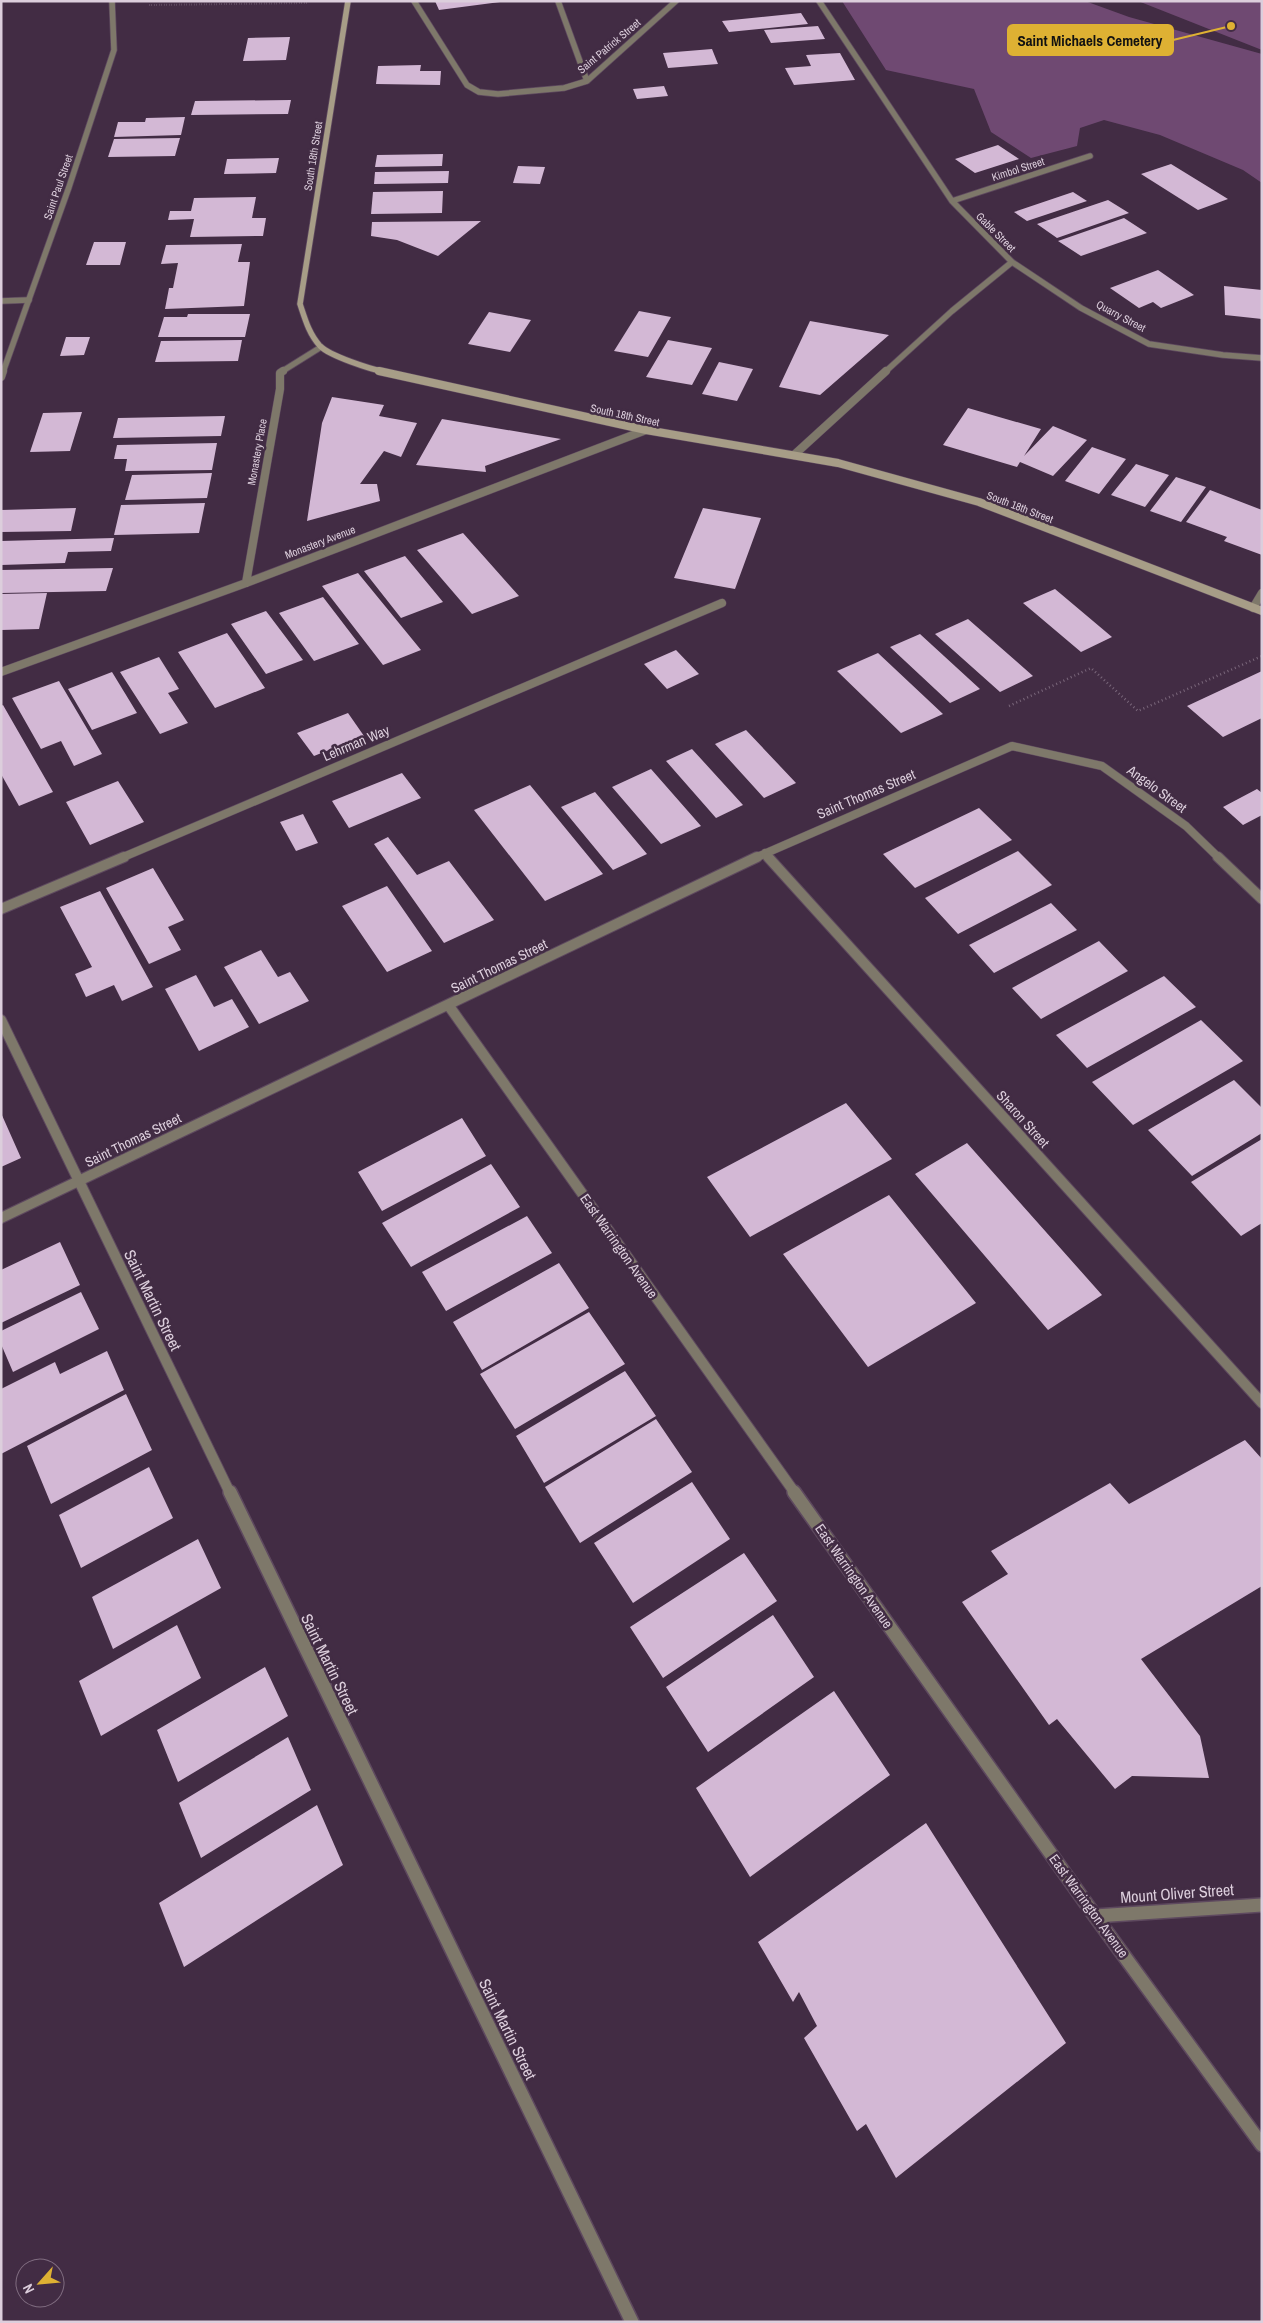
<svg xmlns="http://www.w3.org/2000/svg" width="1263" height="2323" font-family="'Archivo Narrow',sans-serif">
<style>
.green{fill:#6f4972}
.building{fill:#d3b8d5}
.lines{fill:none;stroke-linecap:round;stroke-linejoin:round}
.service-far2-casing{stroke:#5e495f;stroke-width:7}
.service-far1-casing{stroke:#5e495f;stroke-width:9}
.service-casing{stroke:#5e495f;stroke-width:12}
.minor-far3-casing{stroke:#5e495f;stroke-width:7}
.minor-far2-casing{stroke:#5e495f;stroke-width:9}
.minor-far1-casing{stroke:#5e495f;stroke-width:12}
.minor-casing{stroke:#5e495f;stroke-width:16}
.secondary-far1-casing{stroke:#5e495f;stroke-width:7}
.secondary-casing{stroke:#5e495f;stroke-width:9}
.path-far1{stroke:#7a677b;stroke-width:2;stroke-dasharray:0.5 2;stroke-linecap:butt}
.path{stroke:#7a677b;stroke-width:2.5;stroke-dasharray:1 3;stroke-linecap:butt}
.service-far2{stroke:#7e786a;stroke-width:5.5}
.service-far1{stroke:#7e786a;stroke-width:8}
.service{stroke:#7e786a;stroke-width:10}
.minor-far3{stroke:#7e786a;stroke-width:5.5}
.minor-far2{stroke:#7e786a;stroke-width:8}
.minor-far1{stroke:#7e786a;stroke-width:10}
.minor{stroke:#7e786a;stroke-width:13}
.secondary-far1{stroke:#a79d87;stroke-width:5.5}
.secondary{stroke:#a79d87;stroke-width:8}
.labels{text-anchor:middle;stroke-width:5;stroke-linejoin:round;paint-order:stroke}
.far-street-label{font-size:11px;fill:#dccedc;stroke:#422c44}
.street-label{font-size:14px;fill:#dccedc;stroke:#422c44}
.near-street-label{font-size:16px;fill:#dccedc;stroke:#422c44}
.leader{fill:none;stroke:#deb133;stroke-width:2}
.callout-dot{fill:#deb133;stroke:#422c44;stroke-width:2}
.callout{fill:#deb133;stroke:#deb133;stroke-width:2}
.callout-label{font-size:15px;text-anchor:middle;font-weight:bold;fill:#111}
</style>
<rect width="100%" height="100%" fill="#422c44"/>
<path class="green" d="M842 1H1085L1129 17 1262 54V183L1243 170 1160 135 1104 120 1080 128 1077 146 1031 158 991 132 974 89 886 70Z
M1138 1H1262V50Z"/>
<path class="building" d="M435 1H500V2L439 10Z
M801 13 808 24 729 32 722 21Z
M818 26 825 39 771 43 764 30Z
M290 37 286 60 243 61 248 38Z
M712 49 718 64 668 68 663 53Z
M840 53 855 80 794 85 785 68 811 66 806 55Z
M421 65 420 71H441L440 85 376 84 378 66Z
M664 86 668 96 637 99 633 89Z
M291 100 288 114 191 115 195 101Z
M185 117 181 135 114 137 118 122H145L146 118Z
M180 138 175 156 108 157 114 139Z
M998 145 1019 159 975 173 955 159Z
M443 154 442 166 375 167 377 155Z
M279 158 276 173 224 174 227 159Z
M1171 164 1228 199 1198 210 1141 174Z
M518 166 545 167 540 184 513 183Z
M449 171 448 183 374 184 375 172Z
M443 191 442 213 371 214 373 192Z
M1073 192 1087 201 1027 221 1014 212Z
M256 197 252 218H266L263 236 190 237 194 219 168 220 170 211H191L194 198Z
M1108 200 1129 213 1057 238 1037 224Z
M1124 218 1147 233 1081 256 1058 241Z
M481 221 438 256 397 240 371 236 372 222Z
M94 242H126L120 265H86Z
M242 244 238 262H250L244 306 165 309 169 288H173L178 263 161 264 166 245Z
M1158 270 1194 295 1161 308 1153 302 1139 308 1110 288Z
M1224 286 1262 290V319L1225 315Z
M639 311 671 317 648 357 614 351Z
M489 312 531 320 510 352 468 344Z
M188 314H250L245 337H158L164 317H187Z
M810 321 889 335 820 395 779 387Z
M66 337H90L84 355 60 356Z
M242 340 238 361 155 362 161 341Z
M668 340 712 348 692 385 646 377Z
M719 362 753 369 737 401 702 394Z
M332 397 384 405 379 416 417 423 401 457 384 451 360 484H377L380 501 307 521 322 423Z
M968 408 1041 429 1024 456 1053 426 1087 440 1053 476 1020 462 1017 467 943 445Z
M82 412 70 451 30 452 43 413Z
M225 416 221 436 113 438 118 418Z
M442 419 561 439 485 466 486 472 416 465Z
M217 443 212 470 125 471 127 459H114L117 445Z
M1092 447 1126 459 1099 494 1065 481Z
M1136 464 1169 475 1145 507 1111 495Z
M212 473 207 498 125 500 132 475Z
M1176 477 1206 487 1181 522 1150 511Z
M1210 490 1262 510V555L1224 541 1227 537 1186 522Z
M205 503 199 533 114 535 121 505Z
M76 508 71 531 1 532V510Z
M703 508 761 518 735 589 674 578Z
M463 533 519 596 472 614 417 550Z
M114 538 111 551 68 552 65 563 1 565V541Z
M405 556 443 602 401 618 364 571Z
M113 568 106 591 1 593V570Z
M358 573 421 650 383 665 322 586Z
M1055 589 1112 637 1081 652 1023 603Z
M47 593 39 629 1 630V594Z
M323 597 359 644 314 661 279 613Z
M266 611 303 660 266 674 231 624Z
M968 619 1033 676 1000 692 935 634Z
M227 633 265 688 215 708 178 652Z
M920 634 980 689 950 703 890 647Z
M676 650 699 674 667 689 644 664Z
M878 653 943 714 901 733 837 671Z
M159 657 179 689 168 693 188 723 160 734 120 672Z
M1262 671V718L1223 737 1187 706Z
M112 672 137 713 92 730 68 689Z
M59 681 102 754 74 766 61 741 41 749 12 698Z
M3 705 53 792 19 806 1 774V706Z
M348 713 364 736 314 756 297 733Z
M746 730 796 783 764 798 715 744Z
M692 749 743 805 716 818 666 761Z
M651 769 701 826 661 844 612 787Z
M402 773 421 798 349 828 332 801Z
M118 781 144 822 90 845 66 802Z
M530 785 603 874 545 901 474 810Z
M1257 789 1262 793V815L1243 825 1223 807Z
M595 792 647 854 613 870 561 807Z
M979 808 1012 840 915 888 883 854Z
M303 814 318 843 296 851 280 822Z
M388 837 417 875 449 861 494 920 444 943 374 844Z
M1018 851 1052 885 958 934 925 898Z
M153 868 184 920 168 927 181 950 149 964 106 888Z
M387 886 432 951 387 972 342 906Z
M100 891 153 987 122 1001 114 985 86 997 75 974 92 967 60 907Z
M1051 903 1077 930 994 973 969 945Z
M1099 941 1128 971 1041 1019 1012 988Z
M261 950 278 977 290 972 309 1001 259 1024 224 967Z
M196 975 214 1007 232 999 249 1027 199 1051 165 989Z
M1164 976 1196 1007 1087 1068 1056 1035Z
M1201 1020 1243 1061 1133 1125 1092 1082Z
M1234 1080 1262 1108V1133L1192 1176 1148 1130Z
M846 1103 892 1159 750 1237 707 1177Z
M1 1113 21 1158 1 1167Z
M462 1118 486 1156 382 1211 358 1172Z
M1262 1139V1223L1241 1236 1191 1182Z
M967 1143 1102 1295 1048 1330 915 1174Z
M491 1164 520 1207 411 1267 382 1223Z
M889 1195 976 1303 868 1367 783 1254Z
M527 1216 552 1253 446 1311 422 1272Z
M60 1242 80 1285 1 1323V1270Z
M559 1263 589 1308 482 1370 453 1322Z
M81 1292 99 1329 13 1372 1 1344V1331Z
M589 1312 625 1364 515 1429 480 1374Z
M107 1351 124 1390 1 1454V1389L55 1362 60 1374Z
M625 1371 656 1416 544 1483 516 1436Z
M126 1394 152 1450 51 1504 27 1446Z
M656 1419 692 1472 580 1543 545 1487Z
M1245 1440 1262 1459V1586L1141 1659 1200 1736 1209 1778 1132 1776 1115 1789 1057 1719 1049 1725 962 1602 1008 1574 991 1551 1110 1483 1129 1504Z
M149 1467 173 1518 81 1568 59 1515Z
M692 1482 730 1539 633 1603 594 1543Z
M198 1539 221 1588 113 1649 92 1597Z
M744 1553 777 1601 663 1678 630 1627Z
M773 1615 814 1677 708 1752 666 1687Z
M177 1625 201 1678 101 1736 79 1681Z
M265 1667 288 1716 178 1782 157 1730Z
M834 1691 890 1775 750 1877 696 1788Z
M288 1737 311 1790 201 1858 179 1803Z
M317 1805 343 1865 184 1967 159 1903Z
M926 1823 1066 2043 896 2178 866 2124 857 2131 804 2038 817 2026 799 1992 793 2002 758 1942Z"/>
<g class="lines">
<defs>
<path id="service-far2" d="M1 301 29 300"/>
<path id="service-far1" d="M121 858 722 603"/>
<path id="service" d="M1 909 124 857"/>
<path id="minor-far3" d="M414 1 467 85 479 92 498 94 564 88 587 81 676 1
M558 1 587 81
M819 1 952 201 1012 262 1081 308 1149 344 1223 355 1262 358
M952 201 1090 156
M3 372 69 187 114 50 112 1
M281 372 321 347
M885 372 952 311 1012 262"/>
<path id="minor-far2" d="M1 377 3 371
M794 455 886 371
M246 583 280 389V373L283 371
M1253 608 1262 593
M1 672 246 583 646 430
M765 853 769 858
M755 858 1012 746 1102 766 1186 826 1219 858"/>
<path id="minor-far1" d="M768 857 1262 1403
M1218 857 1262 899
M449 1006 795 1493
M1 1020 230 1493
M1 1218 757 857"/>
<path id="minor" d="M230 1492 632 2322
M794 1492 1095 1916 1262 2145
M1095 1916 1262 1905"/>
<path id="secondary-far1" d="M348 1 300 304C305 319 309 334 320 346 330 356 370 369 385 372"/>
<path id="secondary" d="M379 371 646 430 838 463 979 502 1262 611"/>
</defs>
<use href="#service-far2" class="service-far2-casing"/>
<use href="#service-far1" class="service-far1-casing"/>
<use href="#service" class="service-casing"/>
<use href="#minor-far3" class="minor-far3-casing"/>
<use href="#minor-far2" class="minor-far2-casing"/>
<use href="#minor-far1" class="minor-far1-casing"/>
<use href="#minor" class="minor-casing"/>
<use href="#secondary-far1" class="secondary-far1-casing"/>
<use href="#secondary" class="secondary-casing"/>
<path class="path-far1" d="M149 5 308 3"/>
<path class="path" d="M1009 706 1091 668 1138 711 1262 656"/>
<use href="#service-far2" class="service-far2"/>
<use href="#service-far1" class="service-far1"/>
<use href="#service" class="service"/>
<use href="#minor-far3" class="minor-far3"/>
<use href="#minor-far2" class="minor-far2"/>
<use href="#minor-far1" class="minor-far1"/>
<use href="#minor" class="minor"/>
<use href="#secondary-far1" class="secondary-far1"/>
<use href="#secondary" class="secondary"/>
</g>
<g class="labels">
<g class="far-street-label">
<text transform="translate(609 46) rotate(-40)" y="4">Saint Patrick Street</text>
<text transform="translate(313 156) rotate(-81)" y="4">South 18th Street</text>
<text transform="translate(1018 169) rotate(-18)" y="4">Kimbol Street</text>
<text transform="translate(58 187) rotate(-71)" y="4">Saint Paul Street</text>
<text transform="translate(996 232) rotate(45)" y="4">Gable Street</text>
<text transform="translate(1121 316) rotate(28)" y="4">Quarry Street</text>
<text transform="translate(625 415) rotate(12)" y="4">South 18th Street</text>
<text transform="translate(257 452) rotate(-80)" y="4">Monastery Place</text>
<text transform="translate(1020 507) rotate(21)" y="4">South 18th Street</text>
<text transform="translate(320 542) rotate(-21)" y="4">Monastery Avenue</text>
</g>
<g class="street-label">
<text transform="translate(356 743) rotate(-23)" y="5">Lehrman Way</text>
<text transform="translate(1157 789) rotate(36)" y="5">Angelo Street</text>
<text transform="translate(866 794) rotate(-23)" y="5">Saint Thomas Street</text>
<text transform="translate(499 966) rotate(-26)" y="5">Saint Thomas Street</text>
<text transform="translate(1023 1119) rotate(48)" y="5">Sharon Street</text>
<text transform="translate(133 1140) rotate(-26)" y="5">Saint Thomas Street</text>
<text transform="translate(619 1246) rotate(55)" y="5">East Warrington Avenue</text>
<text transform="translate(854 1576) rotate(55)" y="5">East Warrington Avenue</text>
<text transform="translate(1089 1906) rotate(54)" y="5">East Warrington Avenue</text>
</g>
<g class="near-street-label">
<text transform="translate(153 1300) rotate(64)" y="6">Saint Martin Street</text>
<text transform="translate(330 1664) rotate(64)" y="6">Saint Martin Street</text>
<text transform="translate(1177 1893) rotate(-4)" y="6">Mount Oliver Street</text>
<text transform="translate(508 2029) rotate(64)" y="6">Saint Martin Street</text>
</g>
</g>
<path class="leader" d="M1231 26L1173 40"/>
<circle class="callout-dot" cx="1231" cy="26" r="5"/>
<rect class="callout" x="1008" y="25" width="165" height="30" rx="5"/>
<g class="callout-label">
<text x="1090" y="46">Saint Michaels Cemetery</text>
</g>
<rect width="1263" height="2323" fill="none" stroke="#dccedc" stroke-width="5"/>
<g transform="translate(40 2283) rotate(243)"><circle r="24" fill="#422c44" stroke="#806d81"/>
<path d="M0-4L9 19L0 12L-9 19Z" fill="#deb133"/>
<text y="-8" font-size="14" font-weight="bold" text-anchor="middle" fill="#dccedc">N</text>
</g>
</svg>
